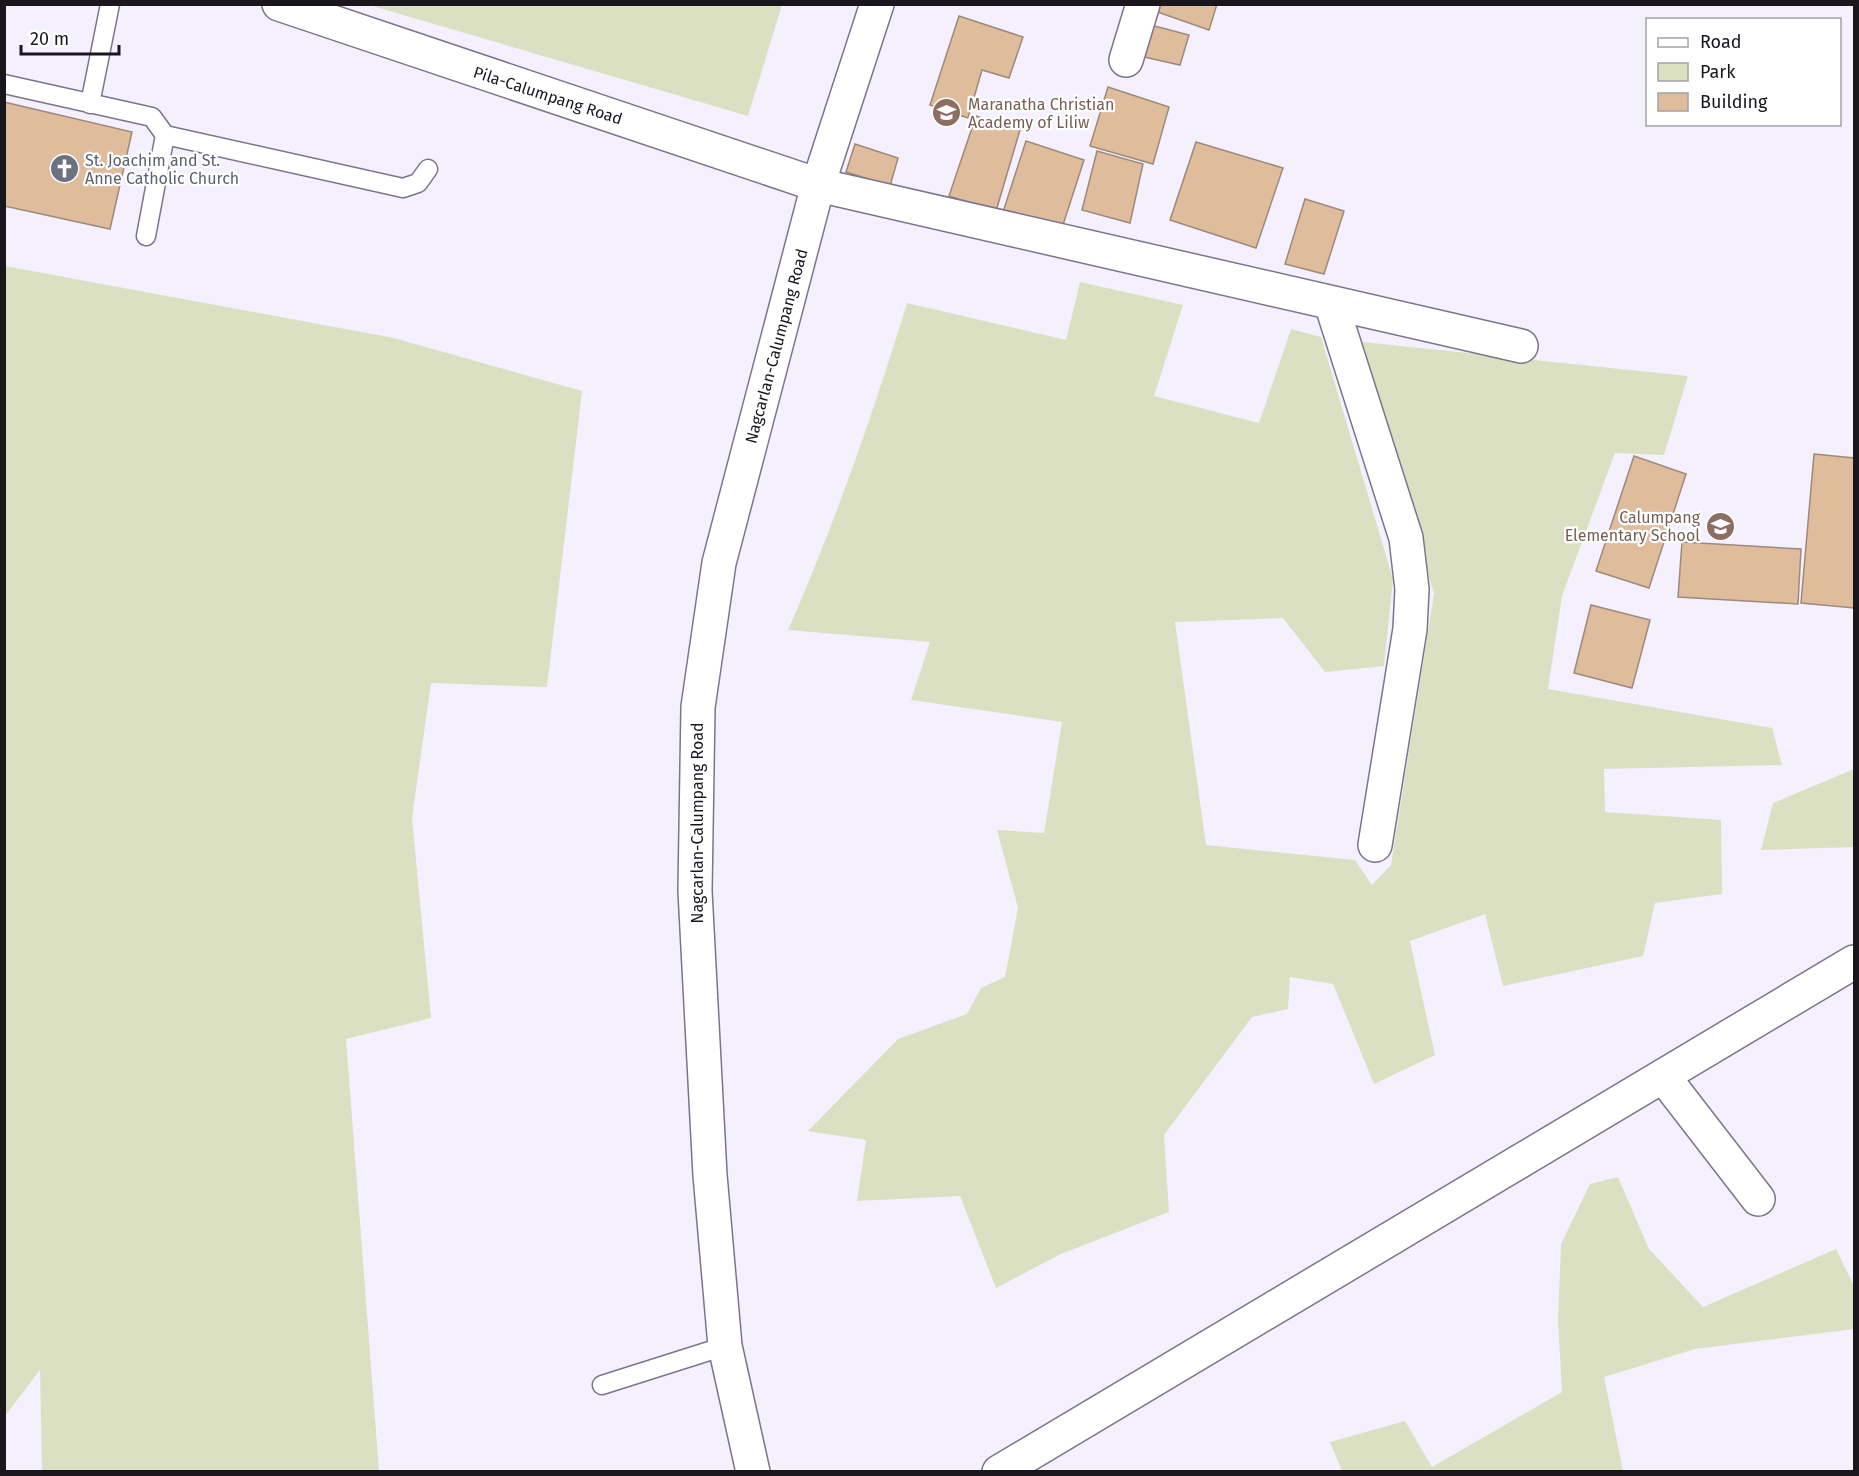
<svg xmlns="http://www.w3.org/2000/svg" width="1859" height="1476" font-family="'Fira Sans',sans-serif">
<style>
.green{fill:#dce0c3}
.building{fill:#dfbc9c;stroke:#9c8a7a;stroke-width:1.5}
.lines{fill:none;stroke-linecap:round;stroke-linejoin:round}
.service-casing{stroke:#7c758a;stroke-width:21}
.minor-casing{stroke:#7c758a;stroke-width:36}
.secondary-casing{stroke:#7c758a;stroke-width:36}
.service{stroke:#fff;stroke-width:18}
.minor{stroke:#fff;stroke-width:33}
.secondary{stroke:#fff;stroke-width:33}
.labels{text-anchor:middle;stroke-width:4.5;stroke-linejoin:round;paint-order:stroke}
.street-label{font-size:16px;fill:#19161e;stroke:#fff}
.education-label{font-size:16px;fill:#785e54;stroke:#fff;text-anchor:start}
.worship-label{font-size:16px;fill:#5b616d;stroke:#fff;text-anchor:start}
</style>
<rect width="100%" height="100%" fill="#f5f0fe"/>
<path class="green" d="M369 5 782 4V5L748 116Z
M5 266 394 338 582 391 547 687 431 683 412 818 431 1018 346 1039 379 1471H42L40 1370 5 1416Z
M1080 282 1183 305 1154 396 1259 423 1291 329 1321 337 1393 579 1384 666 1325 672 1283 618 1175 622 1206 845 1355 860 1372 885 1391 865 1434 594 1362 342 1688 376 1664 455 1615 453 1562 596 1548 689 1772 728 1782 765 1604 769 1605 812 1721 820 1722 894 1655 903 1643 956 1503 986 1485 914 1410 941 1435 1055 1374 1084 1333 984 1290 977 1288 1009 1252 1017 1164 1135 1169 1212 1061 1254 996 1288 960 1196 857 1201 866 1140 808 1131 898 1039 967 1014 981 988 1005 977 1018 908 997 830 1044 833 1062 722 911 700 930 642 788 630C835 523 873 414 907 303L1066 340Z
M1854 769V847L1761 850 1773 803Z
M1618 1177 1649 1249 1703 1307 1836 1249 1854 1286V1329L1695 1349 1604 1377 1623 1471H1342L1330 1442 1405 1421 1432 1467 1562 1392 1558 1320 1561 1244 1590 1184Z"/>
<path class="building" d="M1150 4H1217L1209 30 1149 9Z
M959 16 1023 37 1009 78 982 70 968 118 930 105Z
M1143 23 1189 35 1180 65 1135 55Z
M1108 87 1169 107 1153 164 1090 146Z
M4 102 132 132 110 229 4 206Z
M976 116 1020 130 996 211 949 196Z
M1026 141 1084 160 1061 231 1003 212Z
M1196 142 1283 168 1256 248 1170 220Z
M855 144 898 158 890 186 846 172Z
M1097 151 1143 164 1130 223 1082 210Z
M1305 199 1344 211 1324 274 1285 264Z
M1814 454 1854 458V608L1801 603Z
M1634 456 1686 474 1649 588 1596 571Z
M1682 542 1801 549 1798 604 1678 597Z
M1591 605 1650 620 1632 688 1574 673Z"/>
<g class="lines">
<defs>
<path id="service" d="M4 84 152 117 165 135 146 236
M90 104 110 4
M165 135 403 188 418 183 428 169
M602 1385 725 1346"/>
<path id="minor" d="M1126 60 1143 4
M818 185 1521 346
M1331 303 1406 538 1412 589 1410 629 1375 845
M1663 1076 1758 1199
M999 1472 1854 962"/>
<path id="secondary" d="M279 4 818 185
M753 1472 725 1346 710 1175 695 891 698 707 719 563 818 185 877 4"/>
</defs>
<use href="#service" class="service-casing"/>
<use href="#minor" class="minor-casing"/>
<use href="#secondary" class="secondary-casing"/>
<use href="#service" class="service"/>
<use href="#minor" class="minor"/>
<use href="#secondary" class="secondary"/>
</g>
<defs>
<symbol id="school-disc" viewBox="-11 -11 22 22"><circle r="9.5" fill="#8d6e63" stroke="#fff"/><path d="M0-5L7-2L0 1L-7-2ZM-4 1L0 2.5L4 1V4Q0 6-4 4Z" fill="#fff"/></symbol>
<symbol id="church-disc" viewBox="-11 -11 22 22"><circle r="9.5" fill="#6b7280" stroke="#fff"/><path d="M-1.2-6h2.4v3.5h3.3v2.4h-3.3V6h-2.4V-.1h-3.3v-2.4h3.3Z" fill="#fff"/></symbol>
</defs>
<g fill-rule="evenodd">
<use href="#school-disc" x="930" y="96" width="33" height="33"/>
<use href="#church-disc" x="48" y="152" width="33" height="33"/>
<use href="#school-disc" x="1704" y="510" width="33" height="33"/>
</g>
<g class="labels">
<g class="street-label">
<text transform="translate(548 95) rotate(18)" y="6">Pila-Calumpang Road</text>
<text transform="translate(776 346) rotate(-75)" y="6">Nagcarlan-Calumpang Road</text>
<text transform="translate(697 823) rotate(-90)" y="6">Nagcarlan-Calumpang Road</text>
</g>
<g class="education-label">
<text x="968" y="110">Maranatha Christian<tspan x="968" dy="18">Academy of Liliw</tspan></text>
<text x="1700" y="523" text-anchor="end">Calumpang<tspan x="1700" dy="18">Elementary School</tspan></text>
</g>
<g class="worship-label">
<text x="85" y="166">St. Joachim and St.<tspan x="85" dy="18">Anne Catholic Church</tspan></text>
</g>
</g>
<rect width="1859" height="1476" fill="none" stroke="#19161e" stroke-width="12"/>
<rect x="1646" y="18" width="195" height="108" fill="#ffffff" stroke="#a3a2a5" stroke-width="1.5"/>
<rect x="1658" y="38" width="30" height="9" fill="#ffffff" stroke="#a3a2a5" stroke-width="1.5"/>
<text x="1700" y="48" font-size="18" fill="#19161e">Road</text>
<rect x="1658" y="63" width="30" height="18" fill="#dce0c3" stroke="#a3a2a5" stroke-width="1.5"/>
<text x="1700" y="78" font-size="18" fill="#19161e">Park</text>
<rect x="1658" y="93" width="30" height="18" fill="#dfbc9c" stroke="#a3a2a5" stroke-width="1.5"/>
<text x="1700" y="108" font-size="18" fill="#19161e">Building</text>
<path d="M21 45v9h98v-9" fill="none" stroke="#19161e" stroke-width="3"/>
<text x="30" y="45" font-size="18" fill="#19161e" stroke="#ffffff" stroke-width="4.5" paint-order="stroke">20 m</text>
</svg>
